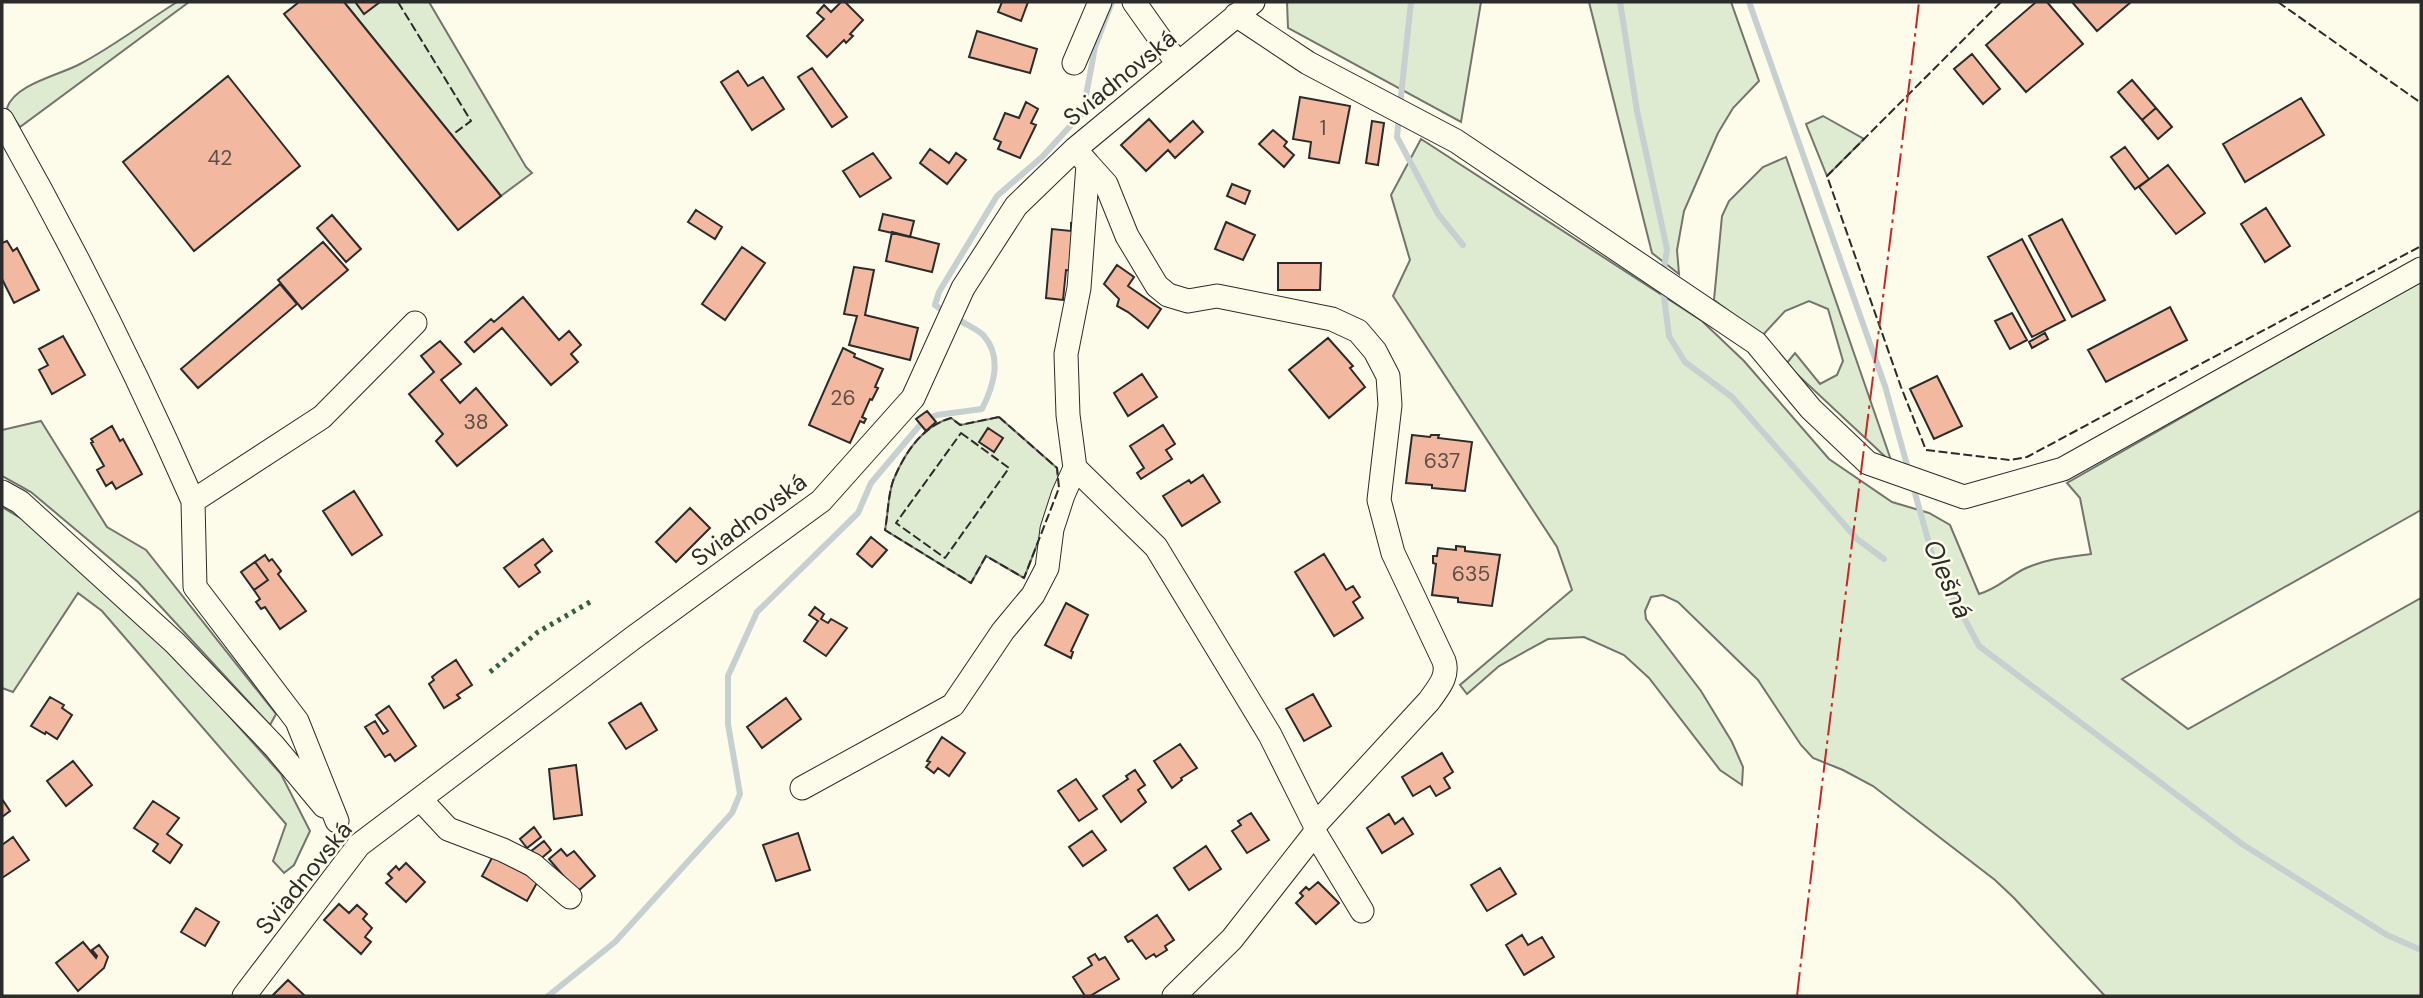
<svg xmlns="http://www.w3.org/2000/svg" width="2423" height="998" font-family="'DM Sans',sans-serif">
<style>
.green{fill:#deebd1;stroke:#74746e;stroke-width:2}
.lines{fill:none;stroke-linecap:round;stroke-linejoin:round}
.stream{stroke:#c7d0d0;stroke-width:6}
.building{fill:#f2b8a0;stroke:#2b2b2b;stroke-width:2}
.minor-casing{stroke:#2b2b2b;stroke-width:25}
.minor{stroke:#fdfbea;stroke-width:23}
.hedge{stroke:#34623c;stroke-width:5;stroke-dasharray:3.5 5;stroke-linecap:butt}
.fence{stroke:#2b2b2b;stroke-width:2;stroke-dasharray:9 3.5;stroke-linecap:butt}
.power{stroke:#c62828;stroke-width:2;stroke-dasharray:24 5 3.5 5;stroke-linecap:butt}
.labels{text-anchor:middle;stroke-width:5;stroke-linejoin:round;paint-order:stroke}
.number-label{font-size:21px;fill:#5d4e48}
.street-label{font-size:24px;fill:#2b2b2b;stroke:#fdfbea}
.water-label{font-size:26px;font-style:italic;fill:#2b2b2b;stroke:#fdfbea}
</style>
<rect width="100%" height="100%" fill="#fdfbea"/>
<path class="green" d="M177 2H189L20 127 7 108C15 84 60 75 80 64 114 46 145 22 177 2Z
M344 2H429L526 167 532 173 501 196Z
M1287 2H1481L1461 122 1288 28Z
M1589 2H1731L1759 81 1733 108 1718 133 1684 211 1677 250 1679 274 1652 253Z
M1823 116 1864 139 1827 176 1806 124Z
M1421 139 1702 321 1744 361 1829 459 1892 502 1929 513 1950 525 1979 594C1997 589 2008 577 2024 569 2045 559 2068 557 2091 554L2080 498 2067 483 2421 281V510L2122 679 2188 729 2421 598V996H2105L2014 898 1995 880 1873 786 1843 770 1813 758 1801 745 1758 680 1678 602 1663 595 1651 597 1645 611 1646 619 1701 691 1732 742 1743 767 1742 785 1720 770 1649 678 1624 655 1584 637 1548 639 1499 666 1467 694 1460 685 1572 590 1557 547 1393 296 1410 260 1391 195Z
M1786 157 1892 463 1786 364 1795 353 1820 384 1837 375 1843 361 1828 309 1809 301 1785 311 1762 336 1714 300 1722 216 1729 201 1763 167Z
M999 417 1057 468 1059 488 1024 578 986 556 971 583 885 530C888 514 888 496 893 481 904 454 922 426 951 418L961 425Z
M41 421 107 527 146 550 276 714 270 725 138 582 31 492 2 476V430Z
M2 507 49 535 169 649 281 774 310 831 294 865 284 873 273 861 286 824 102 611 78 593 13 692 2 688Z"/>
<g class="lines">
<path class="stream" d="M1620 2 1637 111 1667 249 1663 275
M1749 2 1885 386 1909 472
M1400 105 1411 2
M1399 116 1397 137 1438 214 1463 245
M1663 289 1669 336 1685 362 1732 397 1857 539 1884 559
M946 313 935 305 939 292 997 196 1042 157 1083 112 1095 47 1112 2
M1913 486 1934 561 1979 646 2242 844 2387 935 2421 950
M548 996 615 942 732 813 740 794 728 724V676L757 612 858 513 871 483 925 419 937 415 982 409C993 387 1003 358 984 336 978 329 964 324 956 318"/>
</g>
<path class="building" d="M299 2H344L501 196 458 230 284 14Z
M357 2H380L364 14 356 3Z
M841 2H845L863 20 850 34 853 36 846 43 844 40 827 57 807 36 824 19 817 13 824 5 831 12Z
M1002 2H1028L1021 21 998 12Z
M2036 2H2047L2083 44 2026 92 1986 45Z
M2072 2H2131L2097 31Z
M977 31 1037 49 1030 73 969 57Z
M1972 54 2000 89 1983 104 1954 69Z
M812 68 847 117 832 127 798 77Z
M738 71 748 86 763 77 784 109 752 130 721 82Z
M228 76 300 166 194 251 123 162Z
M2132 80 2156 108 2142 120 2118 92Z
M1300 97 1350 106 1339 163 1309 158 1311 142 1293 139Z
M2301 98 2324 135 2245 182 2223 144Z
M1026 102 1038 109 1031 123 1036 125 1020 158 998 149 1001 142 994 139 1005 113 1019 118Z
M2156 108 2172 127 2158 139 2142 120Z
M1149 119 1170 142 1193 121 1203 132 1175 158 1168 150 1146 171 1121 145Z
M1372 121 1384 123 1378 165 1366 163Z
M1273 130 1287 142 1284 146 1294 155 1284 167 1259 144Z
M2125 147 2149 179 2135 189 2111 157Z
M930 149 949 163 956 153 966 160 947 184 920 163Z
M873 153 891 178 860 197 843 171Z
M2168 165 2205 213 2176 234 2139 187Z
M1232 184 1250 191 1245 204 1227 196Z
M2266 208 2290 246 2265 262 2241 224Z
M696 210 722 227 715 239 688 222Z
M883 214 914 221 910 237 879 230Z
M332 215 361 249 346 262 317 228Z
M2062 219 2105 300 2072 317 2029 236Z
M1226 222 1255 235 1243 260 1215 249Z
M1071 223 1079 224 1074 271 1066 270 1063 300 1046 298 1052 229 1071 231Z
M892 232 939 244 932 272 886 261Z
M2022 239 2065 320 2032 337 1988 257Z
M7 241 13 251 17 248 39 290 14 303 2 279V243Z
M323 242 348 270 302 309 278 280Z
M742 247 765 263 725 320 702 304Z
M1278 263H1321L1320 290H1278Z
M1117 265 1134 277 1128 286 1161 309 1148 328 1128 312 1117 306 1119 299 1104 284Z
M854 267 874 270 865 315 918 328 910 360 849 345 857 316 844 314Z
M280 284 297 304 198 388 181 369Z
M523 297 559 340 569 331 581 345 571 354 578 362 551 385 502 328 474 352 465 342 491 319 494 322Z
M2170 307 2187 340 2106 382 2088 350Z
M2012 313 2027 340 2010 349 1995 321Z
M2045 333 2048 339 2032 348 2029 342Z
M63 336 85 375 52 394 39 370 48 365 39 349Z
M1328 338 1353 366 1350 368 1365 387 1329 418 1289 370Z
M440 341 461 364 441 380 460 403 476 388 507 425 457 466 436 441 443 434 409 394 434 372 421 356Z
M843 348 855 354 854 357 883 369 875 387 878 388 872 400 870 399 862 417 866 419 864 423 860 421 850 443 809 425Z
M1142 374 1157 397 1128 416 1114 393Z
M1937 376 1962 426 1934 439 1910 389Z
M927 411 936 422 926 431 916 419Z
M1163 425 1175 444 1166 450 1172 459 1141 479 1137 473 1144 468 1130 446Z
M112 426 120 441 123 439 142 474 116 489 112 482 106 486 97 470 104 466 91 443 93 442 91 439Z
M988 428 1003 438 994 452 979 442Z
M1412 435 1430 437 1431 435H1439L1438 438 1472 442 1465 491 1432 488V485L1406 483Z
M1203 475 1220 502 1182 526 1163 496 1189 480 1191 483Z
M354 491 382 535 352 555 323 511Z
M690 508 710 528 676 562 656 542Z
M871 537 887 550 872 567 857 554Z
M543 539 552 551 535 565 540 572 519 587 504 568Z
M1456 546 1465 547V551L1500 555 1492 606 1458 602V598L1432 595 1436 564 1433 563V556H1437L1438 548 1456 550Z
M1324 554 1346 590 1353 586 1360 597 1353 602 1363 618 1334 636 1295 572Z
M265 555 269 561 272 559 281 571 278 574 306 611 280 629 265 607 261 609 256 602 260 599 254 590 268 580 255 562Z
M255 562 268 580 254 590 241 572Z
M1066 603 1088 615 1071 651 1073 652 1071 658 1045 645Z
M815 607 824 614 821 619 828 623 831 619 847 628 826 656 804 641 818 621 809 615Z
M456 660 472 685 457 695 460 698 444 708 429 684 434 680 432 677 438 672Z
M1313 694 1331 726 1304 741 1286 709Z
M50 697 64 705 62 708 72 715 57 739 46 732 45 734 31 726Z
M786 698 801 719 762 748 747 727Z
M641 703 657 730 626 749 609 723Z
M389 706 416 746 395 761 390 754 385 757 365 727 375 721 383 734 388 731 376 715Z
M942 737 965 753 949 776 938 768 934 773 926 767 930 762 927 761Z
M1180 744 1197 768 1181 778 1182 780 1172 788 1154 761Z
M1442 753 1453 772 1444 778 1450 788 1436 796 1430 786 1413 796 1402 777Z
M73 761 92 785 66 806 47 781Z
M576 765 582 815 554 819 549 769Z
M1135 770 1145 785 1138 790 1146 802 1121 822 1103 796 1128 779 1126 776Z
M1076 779 1097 809 1079 821 1058 791Z
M2 799 10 811 2 817Z
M153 801 179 818 167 834 182 845 170 863 153 851 158 844 134 828Z
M1251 813 1269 840 1247 853 1232 831 1241 825 1238 821Z
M1389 814 1395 824 1403 818 1413 834 1382 853 1367 828Z
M534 827 541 837 527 848 520 839Z
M1092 831 1106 850 1083 866 1069 847Z
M798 833 810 870 776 881 763 845Z
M13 837 29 860 2 878V845Z
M544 841 551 850 537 862 530 852Z
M1206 846 1221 869 1189 890 1174 868Z
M561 849 567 856 574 851 595 876 577 892 549 859Z
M493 856 538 881 527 901 482 876Z
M406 863 425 882 406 902 386 883 392 878 388 874 396 866 399 870Z
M1500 868 1516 894 1487 911 1471 885Z
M1318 882 1339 903 1316 924 1296 903 1303 896 1300 893 1306 887 1309 890Z
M339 904 349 913 357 905 367 914 363 919 372 928 365 937 371 942 361 954 324 920Z
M196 908 219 922 205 946 181 932Z
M1157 915 1174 940 1165 946 1167 950 1156 957 1154 954 1146 959 1132 940 1128 942 1125 937Z
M1522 935 1528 945 1542 937 1554 957 1524 975 1506 945Z
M83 942 96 958 97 956 92 950 99 945 108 957 104 968 78 991 56 963Z
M1095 954 1099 960 1105 957 1119 979 1090 996H1085L1073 977 1092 965 1088 958Z
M288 980 305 996H272Z"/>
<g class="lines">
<defs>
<path id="minor" d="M1134 2 1178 64
M1236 15 1308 63 1456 141 1756 343 1811 409 1868 463 1964 497 2063 469 2421 269
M1074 63 1100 2
M2 120C72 244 136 371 193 501
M1075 149 1088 164 1079 288 1066 354 1068 415 1075 468 1156 547 1270 735 1315 825V833L1232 939 1174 996
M1088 164 1106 184 1127 236 1157 286 1168 295 1188 301 1217 296 1332 319 1358 331 1375 351 1388 376 1390 405 1379 500 1393 553 1444 661C1449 677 1438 688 1429 701L1315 825
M2 492 20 502 175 643 274 746 324 806
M802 788 953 705 1003 631 1033 595 1047 568 1052 529 1063 495 1075 468
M421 800 448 829 503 850 533 865 570 897
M337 821 297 721 195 587 193 501 322 417 415 323
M1315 833 1362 911
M244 996 359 845 633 638 821 501 913 398 963 288 1016 206 1075 149 1253 2"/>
</defs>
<use href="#minor" class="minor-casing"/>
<use href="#minor" class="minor"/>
<path class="hedge" d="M490 672 538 632 590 602"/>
<path class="fence" d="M398 2 471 121 452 135
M2001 2 1827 176 1901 387 1926 450 2010 460 2027 457 2421 246
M2278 2 2421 103
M999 417 1057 468 1059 488 1024 578 986 556 971 583 885 530C888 514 888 496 893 481 904 454 922 426 951 418L960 425Z
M961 433 1009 468 945 558 896 523Z"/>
<path class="power" d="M1797 996C1835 664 1880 333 1919 2"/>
</g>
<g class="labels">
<g class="number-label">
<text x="1323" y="135">1</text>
<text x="220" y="165">42</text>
<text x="843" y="405">26</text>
<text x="476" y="429">38</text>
<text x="1442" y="468">637</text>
<text x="1471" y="581">635</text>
</g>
<g class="street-label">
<text transform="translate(1120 78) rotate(-39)" y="8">Sviadnovská</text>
<text transform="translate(749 520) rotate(-37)" y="8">Sviadnovská</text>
<text transform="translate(304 878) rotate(-51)" y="8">Sviadnovská</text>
</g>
<g class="water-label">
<text transform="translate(1948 579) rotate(66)" y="9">Olešná</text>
</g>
</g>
<rect width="2423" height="998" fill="none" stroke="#2b2b2b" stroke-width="7"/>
</svg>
